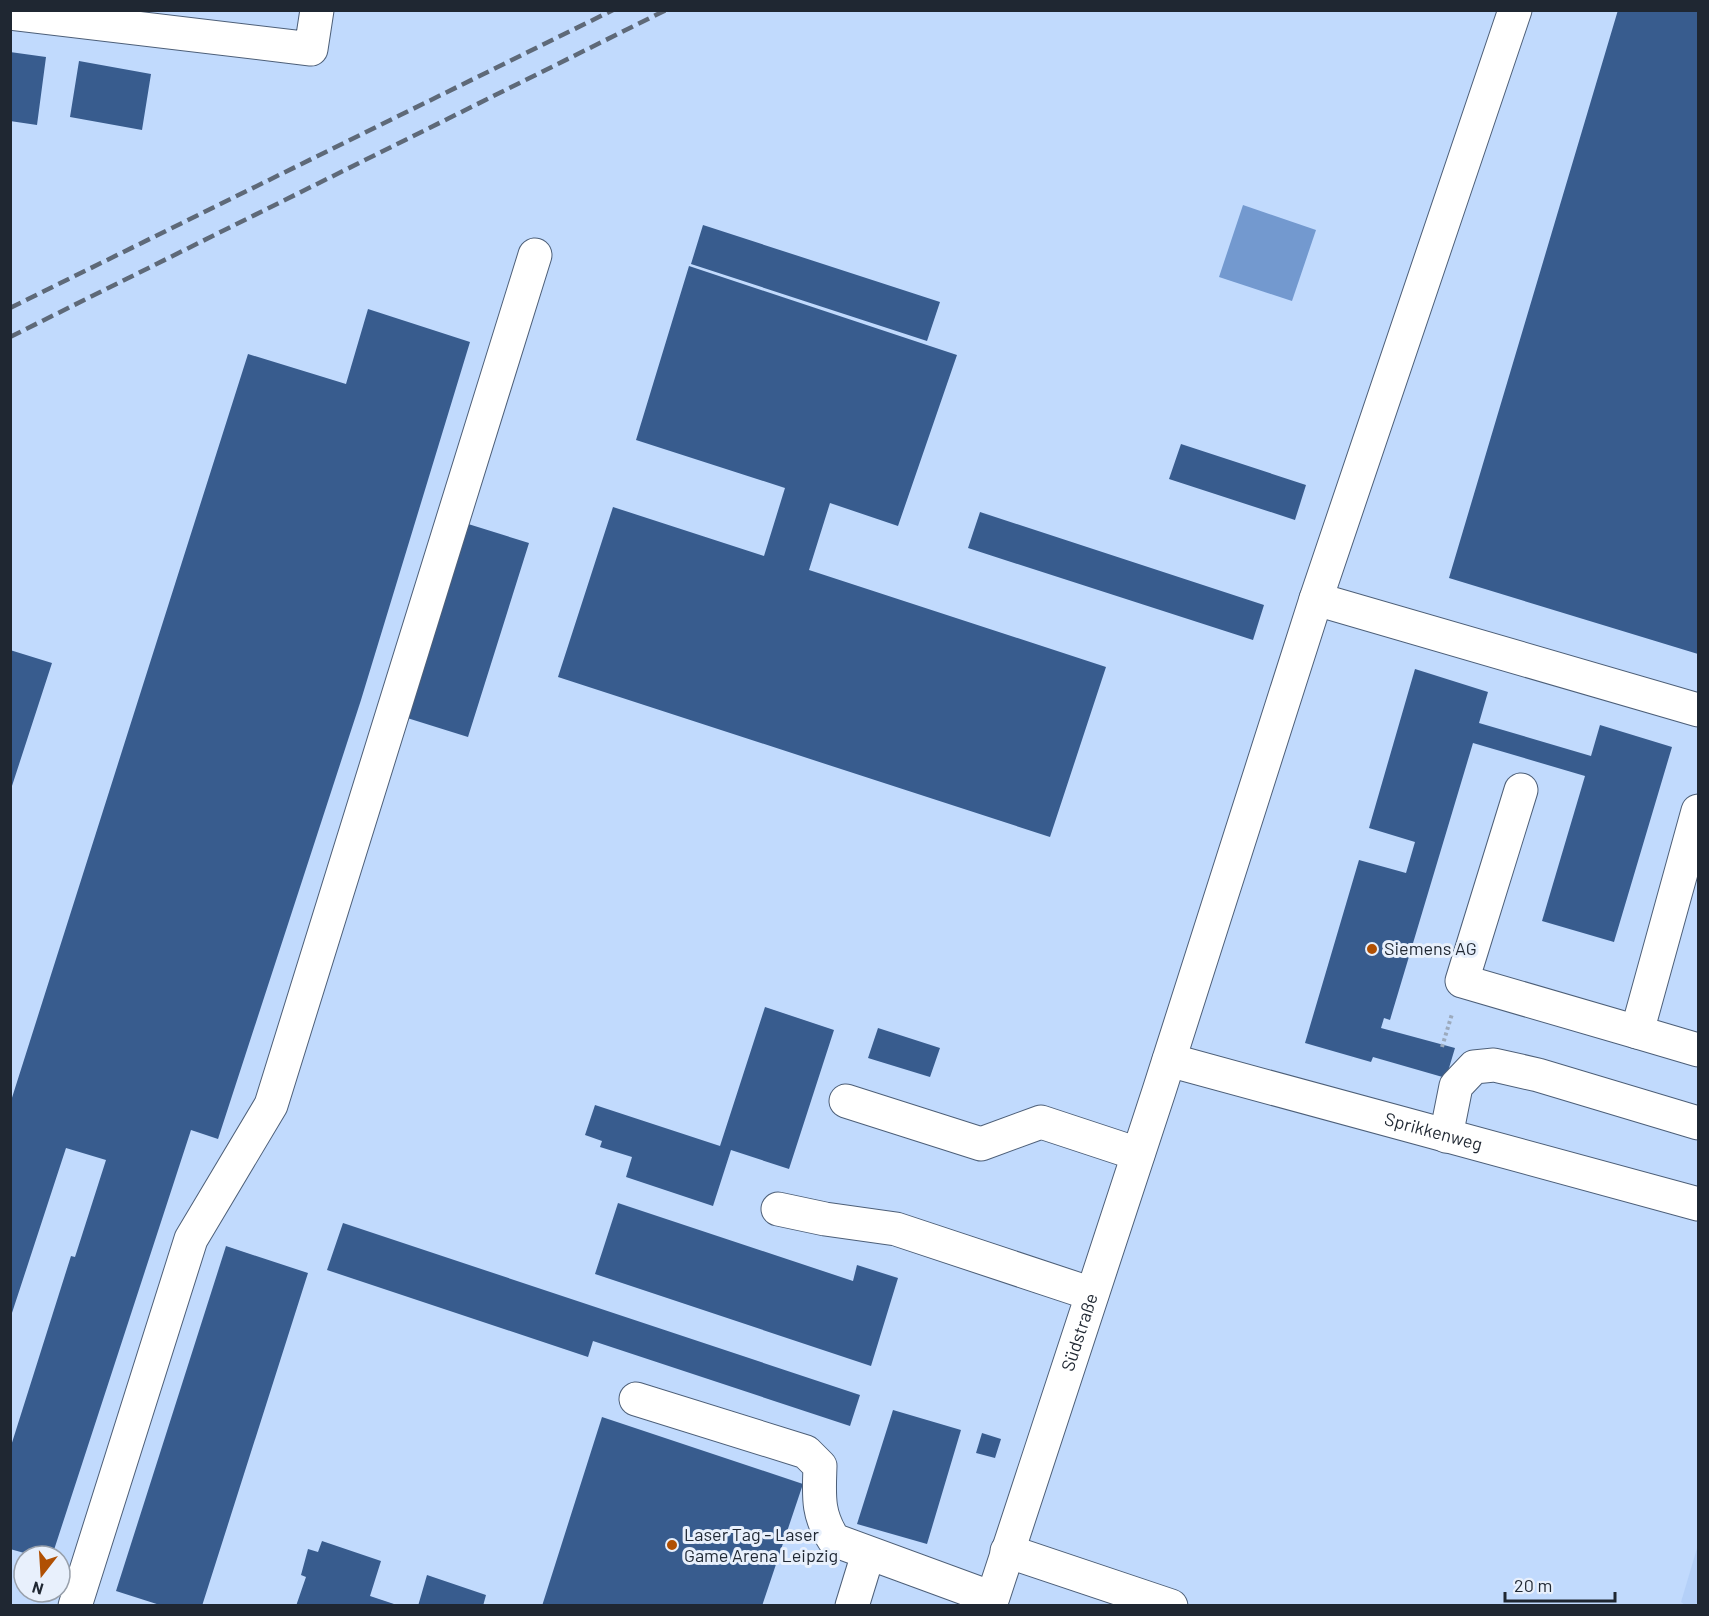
<svg xmlns="http://www.w3.org/2000/svg" width="1709" height="1616" font-family="Barlow,sans-serif">
<style>
.built{fill:#c1dafd;fill-rule:evenodd}
.green{fill:#b4d0f8}
.water{fill:#7399cf}
.building{fill:#385c8e}
.lines{fill:none;stroke-linecap:round;stroke-linejoin:round}
.minor-casing{stroke:#4d5f78;stroke-width:35}
.path{stroke:#9caabd;stroke-width:4;stroke-dasharray:3 3;stroke-linecap:butt}
.minor{stroke:#fff;stroke-width:33}
.rail{stroke:#5e6978;stroke-width:4.5;stroke-dasharray:12 6;stroke-linecap:butt}
.poi-dot{fill:#b05003;stroke:#e8f0fc;stroke-width:2}
.labels{text-anchor:middle;stroke-width:6;stroke-linejoin:round;paint-order:stroke}
.poi-label{font-size:18px;fill:#1f2732;stroke:#e8f0fc;text-anchor:start}
.street-label{font-size:18px;fill:#1f2732;stroke:#e8f0fc}
</style>
<rect width="100%" height="100%" fill="#d3e4fb"/>
<path class="built" d="M10 11H1698V1605H11ZM24 1556H60V1592H24Z"/>
<path class="green" d="M1698 1545V1605H1685L1681 1602Z"/>
<path class="water" d="M1243 205 1316 230 1292 301 1219 277Z"/>
<path class="building" d="M1618 10H1698V654L1449 578Z
M10 52 46 57 37 125 10 121Z
M79 61 151 74 142 130 70 117Z
M703 225 940 302 927 341 691 264Z
M689 266 957 355 898 526 830 503 809 570 1106 667 1050 837 558 677 613 507 764 556 785 488 636 440Z
M368 309 470 342 361 700 218 1139 191 1130 52 1556H35L10 1549V1449L71 1256 75 1257 106 1160 66 1148 10 1319V1104L248 354 346 384Z
M1181 444 1306 485 1295 520 1169 479Z
M980 512 1264 605 1253 640 968 548Z
M465 523 529 543 468 737 404 717Z
M10 650 52 663 11 789H10Z
M1415 669 1488 692 1479 723 1591 756 1600 725 1672 747 1614 942 1542 921 1585 776 1473 743 1390 1020 1384 1018 1381 1028 1455 1048 1446 1078 1373 1057 1371 1062 1305 1043 1359 860 1406 873 1415 842 1369 828Z
M765 1007 834 1030 789 1169 731 1150 713 1206 626 1177 632 1157 600 1147 602 1141 585 1135 595 1105 720 1146Z
M878 1028 940 1048 930 1077 868 1058Z
M618 1203 853 1281 857 1265 898 1278 871 1366 595 1274Z
M343 1223 860 1395 850 1426 593 1341 588 1357 327 1270Z
M226 1246 308 1273 202 1606H163L116 1591Z
M893 1410 961 1430 927 1544 857 1524Z
M602 1417 803 1484 762 1606H542Z
M982 1433 1001 1439 995 1458 976 1453Z
M322 1541 381 1561 370 1596 400 1606H296L306 1577 301 1575 308 1549 318 1552Z
M427 1575 486 1595 483 1606H418Z"/>
<g class="lines">
<defs>
<g id="minor">
<path d="M10 13 311 49 317 10"/>
<path d="M1316 599 1698 710"/>
<path d="M1521 790 1462 981 1637 1032"/>
<path d="M1698 811 1637 1032 1698 1050"/>
<path id="s1" d="M1169 1060 1698 1204"/>
<path d="M846 1101 981 1144 1041 1122 1138 1154"/>
<path d="M1446 1136 1456 1086 1474 1067 1494 1065 1538 1075 1698 1123"/>
<path d="M778 1209 825 1219 896 1229 1092 1294"/>
<path d="M636 1399 806 1452 820 1466C819 1496 817 1514 834 1540L992 1598"/>
<path d="M1007 1551 1171 1606"/>
<path d="M75 1606 191 1239 271 1105 535 255"/>
<path d="M852 1606 868 1554"/>
<path id="s2" d="M990 1606 1159 1091 1316 599 1515 10"/>
</g>
</defs>
<use href="#minor" class="minor-casing"/>
<path class="path" d="M1442 1047 1452 1014"/>
<use href="#minor" class="minor"/>
<path class="rail" d="M10 308 613 10
M10 337 666 10"/>
</g>
<g class="poi-dot">
<circle cx="1372" cy="949" r="6"/>
<circle cx="672" cy="1545" r="6"/>
</g>
<g class="labels">
<g class="poi-label">
<text x="1384" y="955">Siemens AG</text>
<text x="684" y="1541">Laser Tag - Laser<tspan x="684" dy="21">Game Arena Leipzig</tspan></text>
</g>
<g class="street-label">
<text dy="6" stroke="none"><textPath href="#s1" startOffset="274">Sprikkenweg</textPath></text>
<text dy="6" stroke="none"><textPath href="#s2" startOffset="288">Südstraße</textPath></text>
</g>
</g>
<rect width="1709" height="1616" fill="none" stroke="#1f2732" stroke-width="24"/>
<g transform="translate(42 1574) rotate(197)"><circle r="28" fill="#e8f0fc" stroke="#98a0ab" stroke-width="1.5"/>
<path d="M0-4.5L10 22L0 15L-10 22Z" fill="#b05003"/>
<text y="-9" font-size="16" font-weight="bold" text-anchor="middle" fill="#1f2732">N</text>
</g>
<path d="M1505 1592v9h110v-9" fill="none" stroke="#1f2732" stroke-width="3"/>
<text x="1514" y="1592" font-size="18" fill="#1f2732" stroke="#e8f0fc" stroke-width="4.5" paint-order="stroke">20 m</text>
</svg>
